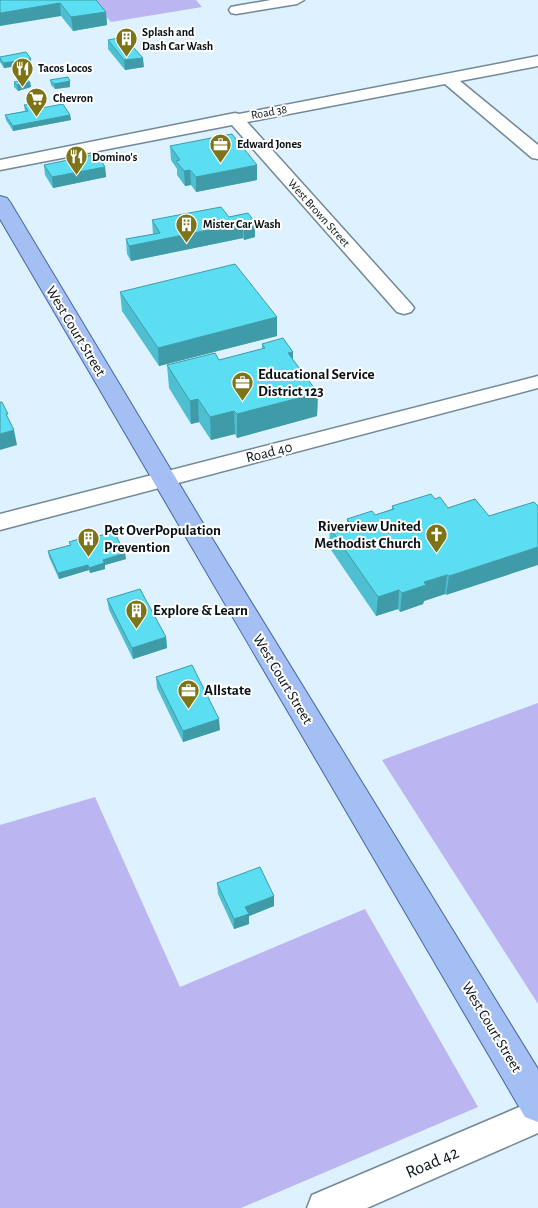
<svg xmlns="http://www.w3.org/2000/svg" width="538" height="1208" font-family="'Alegreya Sans',sans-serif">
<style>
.green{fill:#bbb6f1}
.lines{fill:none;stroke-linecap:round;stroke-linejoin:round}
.minor-casing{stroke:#728896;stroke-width:3}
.major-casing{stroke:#4567a1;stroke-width:2}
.minor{fill:#fff;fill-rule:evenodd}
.major{fill:#a3bff4;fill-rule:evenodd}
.wall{fill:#4ebfd0}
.shaded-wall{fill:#409ba9}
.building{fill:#5bdef2;stroke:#409ba9}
.labels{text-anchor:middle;stroke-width:4;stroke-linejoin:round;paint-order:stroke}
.far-poi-label{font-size:12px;font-weight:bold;fill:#081116;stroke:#fff;text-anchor:start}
.far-street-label{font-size:12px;fill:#081116;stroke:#fff}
.street-label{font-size:15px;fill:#081116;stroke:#fff}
.poi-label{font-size:15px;font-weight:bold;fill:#081116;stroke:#fff;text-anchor:start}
.near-street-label{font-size:18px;fill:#081116;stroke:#fff}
</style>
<rect width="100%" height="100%" fill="#def1fe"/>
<path class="green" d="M92 0H196L202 7 111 22Z
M538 703V1004L382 760Z
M95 797 180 987 365 909 478 1107 241 1208H0V825Z"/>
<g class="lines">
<defs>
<path id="minor" d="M271 0H304L297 4 236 14 231 13 229 10 231 7 236 6Z
M538 56V66L460 81 538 145V159L532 158 445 84 247 122 411 304 414 308 411 312 404 314 397 312 232 125 0 170V160L235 113 239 114Z
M538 376V388L0 530V514Z
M538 1099V1133L367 1208H307L312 1195Z"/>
<path id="major" d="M0 196 7 198 10 202 213 540 538 1069V1122L525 1117 0 219Z"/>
</defs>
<use href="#minor" class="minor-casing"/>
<use href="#major" class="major-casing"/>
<use href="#minor" class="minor"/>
<use href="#major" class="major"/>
</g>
<path class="wall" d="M0 0H96L106 12 107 25 73 31 61 16Z
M108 40 144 67 125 70 108 49Z
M0 57 31 64 4 68 0 62Z
M50 80 70 87 55 89 51 85Z
M14 82H30L31 87 18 91 14 87Z
M24 105 42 108 70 115 71 120 13 131 6 120 5 115 25 111Z
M170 146 257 180 196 192 191 185 185 186 177 175V169L171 160Z
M44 165 105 167 106 177 53 188 45 175Z
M248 213 255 237 244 240 243 238 131 261 127 254 126 239 153 234 152 220 229 217Z
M120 292 277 317V336L159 366 122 311Z
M262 344 293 360 318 393 317 416 237 438 235 434 211 440 199 422 191 424 169 388 167 365 219 360 262 349Z
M435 499 448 508 475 499 446 595 445 594 424 601 423 604 400 612 398 609 376 616 329 547 330 528 347 523V519L375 515 392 509V506Z
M91 538 125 553 126 559 105 565V569L90 573 89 570 59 579 49 557 48 551 70 545 69 542Z
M107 599 166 637 167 648 133 659 109 610Z
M156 677 220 730 183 742 157 688Z
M217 883 274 906 249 916V924L234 929 218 894Z"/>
<path class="shaded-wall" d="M60 3 61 16 0 26V13Z
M106 12 107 25 73 31 71 17Z
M143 58 144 67 125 70 124 60Z
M31 59V64L4 68 3 63Z
M70 81V87L55 89 54 84Z
M30 82 31 87 18 91 17 85Z
M70 115 71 120 13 131V126Z
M257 165V180L196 192V177Z
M105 167 106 177 53 188 52 177Z
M190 170 191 185 185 186 184 171Z
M255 222V237L244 240V225Z
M243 223V238L131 261 129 246Z
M277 317V336L159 366 158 348Z
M293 352V375L288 353Z
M318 393 317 416 237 438V414Z
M198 399 199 422 191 424 190 401Z
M234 411 235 434 211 440 210 417Z
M14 430 17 445 0 450V434Z
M538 547V565L446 595 449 576Z
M125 553 126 559 105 565V569L90 573 89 568 103 560Z
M88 565 89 570 59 579 58 573Z
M447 575 445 594 424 601 423 604 400 612 402 593 424 582Z
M399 590 398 609 376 616 378 597Z
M166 637 167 648 133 659 132 648Z
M219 719 220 730 183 742V731Z
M274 896V906L249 916V924L234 929V919L245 907Z"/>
<path class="building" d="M0 0H96L106 12 71 17 60 3 0 13Z
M124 37 143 58 124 60 108 40Z
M26 52 31 59 3 63 0 58V57Z
M68 77 70 81 54 84 50 80Z
M26 79 30 82 17 85 14 82Z
M38 103 42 108 63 104 70 115 13 126 5 115 28 111 24 105Z
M232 134 257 165 196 177 190 170 184 171 176 161 180 160 170 146Z
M97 154 105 167 52 177 44 165Z
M221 207 229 217 248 213 255 222 244 225 243 223 129 246 126 239 160 233 152 220Z
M235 264 277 317 158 348 120 292Z
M283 338 293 352 288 353 318 393 237 414 234 411 210 417 198 399 190 401 167 365 215 353 219 360 265 348 262 344Z
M0 402H2L8 414H6L14 430 0 434Z
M431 494 435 499 440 497 448 508 475 499 489 516 534 502 538 506V547L449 576 447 575 424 582 426 585 402 593 399 590 378 597 330 528 349 522 347 519 372 511 375 515 394 509 392 506Z
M114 532 125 553 103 560 104 563 89 568 88 565 58 573 48 551 71 545 69 542 89 536 91 538Z
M140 589 166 637 132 648 107 599Z
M192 665 219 719 183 731 156 677Z
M260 867 274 896 245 907 249 914 234 919 217 883Z"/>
<defs>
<symbol id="building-pin" viewBox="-11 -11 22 30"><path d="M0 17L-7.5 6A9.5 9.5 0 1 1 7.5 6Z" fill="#7d7417" stroke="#fff"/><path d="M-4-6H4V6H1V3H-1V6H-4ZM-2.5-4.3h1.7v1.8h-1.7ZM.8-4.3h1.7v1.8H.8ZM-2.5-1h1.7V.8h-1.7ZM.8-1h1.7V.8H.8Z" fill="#fff"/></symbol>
<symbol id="restaurant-pin" viewBox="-11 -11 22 30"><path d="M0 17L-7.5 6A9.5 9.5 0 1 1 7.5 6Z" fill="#7d7417" stroke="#fff"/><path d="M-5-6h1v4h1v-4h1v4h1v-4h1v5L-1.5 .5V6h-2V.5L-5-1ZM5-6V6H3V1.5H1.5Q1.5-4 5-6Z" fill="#fff"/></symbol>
<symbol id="supermarket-pin" viewBox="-11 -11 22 30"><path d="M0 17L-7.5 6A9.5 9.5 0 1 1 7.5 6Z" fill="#7d7417" stroke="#fff"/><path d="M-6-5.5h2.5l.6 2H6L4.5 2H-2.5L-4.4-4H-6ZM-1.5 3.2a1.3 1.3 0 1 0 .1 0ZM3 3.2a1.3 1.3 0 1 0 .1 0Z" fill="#fff"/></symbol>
<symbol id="office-pin" viewBox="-11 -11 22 30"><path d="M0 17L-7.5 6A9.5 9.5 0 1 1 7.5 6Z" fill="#7d7417" stroke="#fff"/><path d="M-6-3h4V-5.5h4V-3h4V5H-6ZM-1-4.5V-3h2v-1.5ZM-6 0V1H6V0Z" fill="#fff"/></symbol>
<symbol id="church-pin" viewBox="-11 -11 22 30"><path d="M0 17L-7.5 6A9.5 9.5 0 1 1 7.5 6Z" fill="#7d7417" stroke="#fff"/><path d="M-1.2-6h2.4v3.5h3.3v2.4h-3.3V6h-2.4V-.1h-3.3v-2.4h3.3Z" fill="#fff"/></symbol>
</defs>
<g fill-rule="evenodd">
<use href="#building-pin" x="114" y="26" width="25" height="34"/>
<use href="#restaurant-pin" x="10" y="56" width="25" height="34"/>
<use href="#supermarket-pin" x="24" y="86" width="25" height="34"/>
<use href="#office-pin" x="208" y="132" width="25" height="34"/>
<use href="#restaurant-pin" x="64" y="144" width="25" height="34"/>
<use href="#building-pin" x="174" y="212" width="25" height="34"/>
<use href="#office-pin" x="230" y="370" width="25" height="34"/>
<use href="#church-pin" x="424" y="522" width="25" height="34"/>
<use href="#building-pin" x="76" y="526" width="25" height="34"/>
<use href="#building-pin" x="124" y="598" width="25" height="34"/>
<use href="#office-pin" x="176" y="678" width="25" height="34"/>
</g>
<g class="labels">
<g class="far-poi-label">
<text x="142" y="36">Splash and<tspan x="142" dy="14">Dash Car Wash</tspan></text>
<text x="38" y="72">Tacos Locos</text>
<text x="53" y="102">Chevron</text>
<text x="237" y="148">Edward Jones</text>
<text x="92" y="161">Domino's</text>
<text x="203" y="228">Mister Car Wash</text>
</g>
<g class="far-street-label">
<text transform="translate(269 112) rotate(-10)" y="4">Road 38</text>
<text transform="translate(319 213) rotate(48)" y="4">West Brown Street</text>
</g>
<g class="street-label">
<text transform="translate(76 331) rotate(59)" y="5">West Court Street</text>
<text transform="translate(269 452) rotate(-14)" y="5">Road 40</text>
<text transform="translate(283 679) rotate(59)" y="5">West Court Street</text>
<text transform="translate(492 1027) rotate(59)" y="5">West Court Street</text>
</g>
<g class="poi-label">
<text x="258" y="379">Educational Service<tspan x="258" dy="17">District 123</tspan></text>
<text x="421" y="531" text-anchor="end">Riverview United<tspan x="421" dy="17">Methodist Church</tspan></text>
<text x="104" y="535">Pet OverPopulation<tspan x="104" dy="17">Prevention</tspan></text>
<text x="153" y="615">Explore &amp; Learn</text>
<text x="204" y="695">Allstate</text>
</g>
<g class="near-street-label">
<text transform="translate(432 1162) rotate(-23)" y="6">Road 42</text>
</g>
</g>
</svg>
